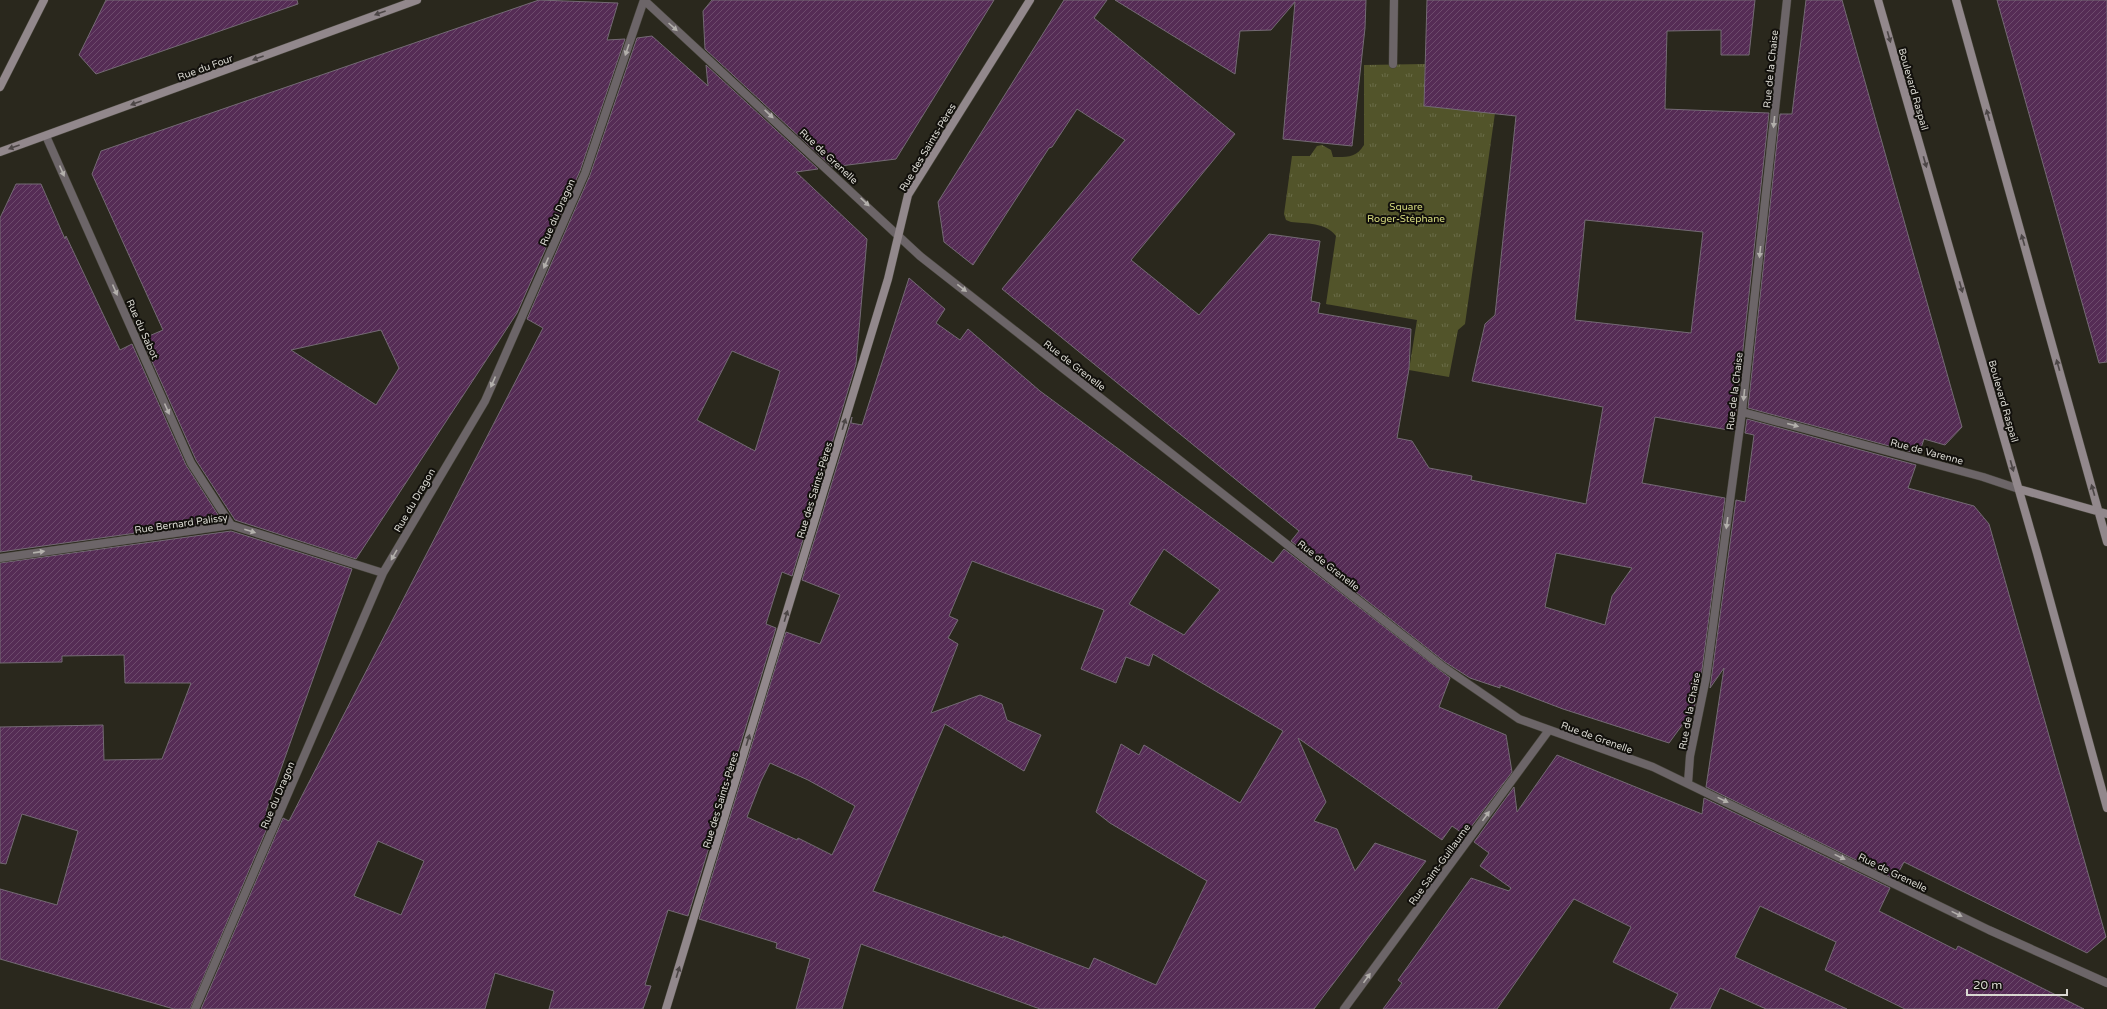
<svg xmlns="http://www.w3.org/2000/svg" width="2107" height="1009" font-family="'Varela Round',sans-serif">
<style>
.park{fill:url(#park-tufts)}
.building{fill:url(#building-hatch);stroke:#746a74;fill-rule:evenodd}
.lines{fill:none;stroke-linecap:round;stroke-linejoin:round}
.street-casing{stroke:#46443a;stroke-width:9}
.secondary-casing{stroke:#46443a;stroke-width:9}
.street{stroke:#6c6568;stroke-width:8}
.secondary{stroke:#92888c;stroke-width:8}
.oneway{fill:#4c4646}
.oneway2{fill:#b3b0ac}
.labels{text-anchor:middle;stroke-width:4;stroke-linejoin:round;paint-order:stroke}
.street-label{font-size:10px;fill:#d9d8d1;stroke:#12100c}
.park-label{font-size:10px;fill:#d4d87d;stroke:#12100c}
</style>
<defs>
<pattern id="park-tufts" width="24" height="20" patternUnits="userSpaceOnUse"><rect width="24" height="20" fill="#52542a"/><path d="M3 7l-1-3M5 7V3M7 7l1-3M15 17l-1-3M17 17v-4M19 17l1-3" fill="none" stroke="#6a6c48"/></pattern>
<pattern id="building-hatch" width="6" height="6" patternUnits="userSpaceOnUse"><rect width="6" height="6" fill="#552c55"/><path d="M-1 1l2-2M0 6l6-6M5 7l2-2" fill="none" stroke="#6d4a6c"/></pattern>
</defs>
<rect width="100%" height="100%" fill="#2a281d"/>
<path class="park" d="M1425 64 1424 106 1495 113 1465 324 1458 330 1449 377 1409 370 1417 320 1326 304 1336 236C1326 222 1306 224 1291 222L1286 220 1284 214 1292 156H1310L1317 146 1322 145 1331 150 1333 157C1347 157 1356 158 1364 145V65Z"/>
<path class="building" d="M106 0H297L298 4 96 74 79 55Z
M539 0 618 3 607 40 625 39 580 171 517 313 356 559 235 520 196 460 142 339 163 330 92 174 101 151ZM381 330 399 368 376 405 291 350Z
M712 0H994L896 159 832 167 705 49 703 11Z
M1064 0H1107L1094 18 1235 134 1131 260 1199 315 1269 234 1320 241 1311 301 1320 303 1318 313 1411 329 1409 369 1397 438 1412 441 1429 468 1472 476 1471 480 1586 504 1603 407 1472 381 1485 324 1495 315 1516 116 1424 106 1427 0H1755L1749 55H1721V30L1667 31 1665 109 1769 113 1734 431 1655 417 1642 483 1725 498 1701 677 1694 709 1669 743 1563 709 1500 685V688L1470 678 1445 662 1291 541 1299 531 1002 289 1125 140 1077 109 1052 147 1049 148 973 265 944 242 938 202ZM1585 220 1703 232 1691 333 1575 320ZM1556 553 1632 568 1612 596 1605 625 1545 607Z
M1115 0H1366L1365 28 1352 146 1283 139 1295 2 1271 30 1240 31 1235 74Z
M1806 0H1842L1962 427 1945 445 1924 439 1919 454 1748 408 1780 114H1792Z
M1997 0H2107V362L2099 363Z
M652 36 708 86 706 65 818 169 796 172 867 239 856 364 792 576 782 572 766 624 776 628 688 916 668 910 645 985 651 986 643 1009H549L554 991 495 973 485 1009H201L283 818 289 821 543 328 527 319 590 175 637 38ZM732 351 780 371 755 451 697 420ZM378 841 424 861 401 915 354 896Z
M16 184H41L65 239 66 236 120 350 132 344 186 465 222 521 0 552V218Z
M909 278 945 309 936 323 960 340 968 329 1040 391 1273 563 1284 549 1450 678 1439 707 1506 735 1512 772 1465 835 1452 826 1442 840 1298 738 1326 802 1314 821 1337 829 1355 871 1375 843 1426 861 1314 1009H1040L861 944 842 1009H796L810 959 776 948 777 943 699 919 786 632 820 644 840 595 802 580 852 417 851 423 862 425ZM1164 549 1220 590 1184 635 1129 604ZM972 561 1104 610 1081 669 1116 683 1126 657 1149 666 1153 654 1283 731 1240 803 1144 745 1139 755 1121 744 1096 812 1110 823 1207 881 1156 985 1094 958 1089 969 1003 936V938L873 891 945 724 1024 771 1041 735 1007 720 1002 704 980 695 931 713 958 644 948 638 958 620 949 616ZM770 763 808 780 855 806 832 855 798 838 797 840 747 817 761 781Z
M1747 419 1916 465 1908 488 1974 506 1989 524 2106 937 2087 953 1904 862 1895 879 1706 787 1724 668 1710 688 1736 500 1745 502 1754 435 1745 433Z
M231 531 352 569 266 811 273 814 190 1009H174L0 959V889L57 905 78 831 22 814 6 864 0 863V727L103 725 104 760 162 759 191 683H125L124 655 62 656V662L0 663V563Z
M1557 755 1702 814 1704 798 1890 888 1879 911 1956 950 1958 946 2084 1009H1905L1825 970 1836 942 1760 906 1735 957 1847 1009H1766L1720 988 1710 1009H1670L1678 994 1613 962 1631 927 1574 899 1497 1009H1383L1402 983 1398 980 1471 878 1509 891 1511 888 1480 866 1489 853 1474 842 1514 787 1517 812Z"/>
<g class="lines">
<defs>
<path id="street" d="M644 0 920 256 1350 594 1442 666 1519 719 1653 767 1989 930 2107 983
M1393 64 1394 0
M46 136 191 463 231 525
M1742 412 1983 477 2019 489
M0 558 231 525 383 573
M1688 783 1690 756 1706 678 1742 412 1787 0
M195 1009 383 573 485 401 585 173 644 0
M1344 1009 1549 730"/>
<path id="secondary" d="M1878 0 2037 553 2107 808
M1956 0 2107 542
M0 87 44 0
M0 152 417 0
M2019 489 2107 514
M666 1009 888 279 908 195 1030 0"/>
</defs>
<use href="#street" class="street-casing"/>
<use href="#secondary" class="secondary-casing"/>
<use href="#street" class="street"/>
<use href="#secondary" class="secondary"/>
</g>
<defs><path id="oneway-solid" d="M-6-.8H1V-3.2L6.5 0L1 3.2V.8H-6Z"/></defs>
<g class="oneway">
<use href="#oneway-solid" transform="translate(380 13) rotate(160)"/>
<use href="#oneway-solid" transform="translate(1889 37) rotate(74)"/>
<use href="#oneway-solid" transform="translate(258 58) rotate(160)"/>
<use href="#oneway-solid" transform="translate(136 103) rotate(160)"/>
<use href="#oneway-solid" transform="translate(1988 115) rotate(-106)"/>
<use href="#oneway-solid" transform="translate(14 147) rotate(160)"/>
<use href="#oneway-solid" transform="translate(1925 162) rotate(74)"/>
<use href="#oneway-solid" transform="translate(2023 240) rotate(-106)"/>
<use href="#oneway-solid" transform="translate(1961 287) rotate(74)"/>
<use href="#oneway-solid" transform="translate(2058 365) rotate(-106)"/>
<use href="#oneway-solid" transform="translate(844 424) rotate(-73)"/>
<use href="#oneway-solid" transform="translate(2012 466) rotate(74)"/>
<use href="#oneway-solid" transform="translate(2093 490) rotate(-106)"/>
<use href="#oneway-solid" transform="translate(786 616) rotate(-73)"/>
<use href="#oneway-solid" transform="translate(748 740) rotate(-73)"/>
<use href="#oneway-solid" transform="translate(678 972) rotate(-73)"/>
</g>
<g class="oneway2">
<use href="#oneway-solid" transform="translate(673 27) rotate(42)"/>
<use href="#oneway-solid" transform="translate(627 50) rotate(109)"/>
<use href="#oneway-solid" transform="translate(769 114) rotate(43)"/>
<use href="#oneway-solid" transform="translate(1774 122) rotate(96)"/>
<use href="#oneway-solid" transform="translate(62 171) rotate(66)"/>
<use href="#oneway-solid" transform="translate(865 202) rotate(43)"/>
<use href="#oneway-solid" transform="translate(1760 252) rotate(96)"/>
<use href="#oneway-solid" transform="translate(546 263) rotate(114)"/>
<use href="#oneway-solid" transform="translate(962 288) rotate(38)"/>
<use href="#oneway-solid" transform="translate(115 290) rotate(66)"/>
<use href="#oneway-solid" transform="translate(493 382) rotate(114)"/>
<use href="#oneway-solid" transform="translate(1744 395) rotate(96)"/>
<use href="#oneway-solid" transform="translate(167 409) rotate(66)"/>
<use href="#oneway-solid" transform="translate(1793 425) rotate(15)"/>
<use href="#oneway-solid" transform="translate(1727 523) rotate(98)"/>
<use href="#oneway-solid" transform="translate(250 531) rotate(18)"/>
<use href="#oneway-solid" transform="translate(39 552) rotate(-8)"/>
<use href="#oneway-solid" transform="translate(394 555) rotate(120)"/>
<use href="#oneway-solid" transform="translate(1723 800) rotate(26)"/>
<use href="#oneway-solid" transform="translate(1486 816) rotate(-54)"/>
<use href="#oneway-solid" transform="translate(1840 857) rotate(26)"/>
<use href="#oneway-solid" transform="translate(1957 914) rotate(26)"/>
<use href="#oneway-solid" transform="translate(1367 978) rotate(-54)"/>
</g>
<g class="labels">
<g class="street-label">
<text transform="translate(205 67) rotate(-20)" y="4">Rue du Four</text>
<text transform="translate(1770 69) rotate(-84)" y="4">Rue de la Chaise</text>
<text transform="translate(1914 89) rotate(74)" y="4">Boulevard Raspail</text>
<text transform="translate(927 147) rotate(-59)" y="4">Rue des Saints-Pères</text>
<text transform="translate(829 156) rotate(43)" y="4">Rue de Grenelle</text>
<text transform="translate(557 212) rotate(-66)" y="4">Rue du Dragon</text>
<text transform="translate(143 329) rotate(66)" y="4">Rue du Sabot</text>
<text transform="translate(1075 365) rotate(38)" y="4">Rue de Grenelle</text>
<text transform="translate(1734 391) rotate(-83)" y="4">Rue de la Chaise</text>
<text transform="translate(2004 401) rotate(74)" y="4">Boulevard Raspail</text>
<text transform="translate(1927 451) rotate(15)" y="4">Rue de Varenne</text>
<text transform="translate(814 490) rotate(-73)" y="4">Rue des Saints-Pères</text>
<text transform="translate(414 500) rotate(-60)" y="4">Rue du Dragon</text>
<text transform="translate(181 523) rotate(-8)" y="4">Rue Bernard Palissy</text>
<text transform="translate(1329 565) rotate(38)" y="4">Rue de Grenelle</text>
<text transform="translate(1689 711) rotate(-79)" y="4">Rue de la Chaise</text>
<text transform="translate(1597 737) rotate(20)" y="4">Rue de Grenelle</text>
<text transform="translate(277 795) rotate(-67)" y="4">Rue du Dragon</text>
<text transform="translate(720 800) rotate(-73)" y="4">Rue des Saints-Pères</text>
<text transform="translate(1439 864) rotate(-54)" y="4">Rue Saint-Guillaume</text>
<text transform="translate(1893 872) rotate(26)" y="4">Rue de Grenelle</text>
</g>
<g class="park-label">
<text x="1406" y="210">Square<tspan x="1406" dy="12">Roger-Stéphane</tspan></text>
</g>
</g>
<path d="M1967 989v6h100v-6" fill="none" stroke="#d9d8d1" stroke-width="2"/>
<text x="1973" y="989" font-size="12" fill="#d9d8d1" stroke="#12100c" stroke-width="3" paint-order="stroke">20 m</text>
</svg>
